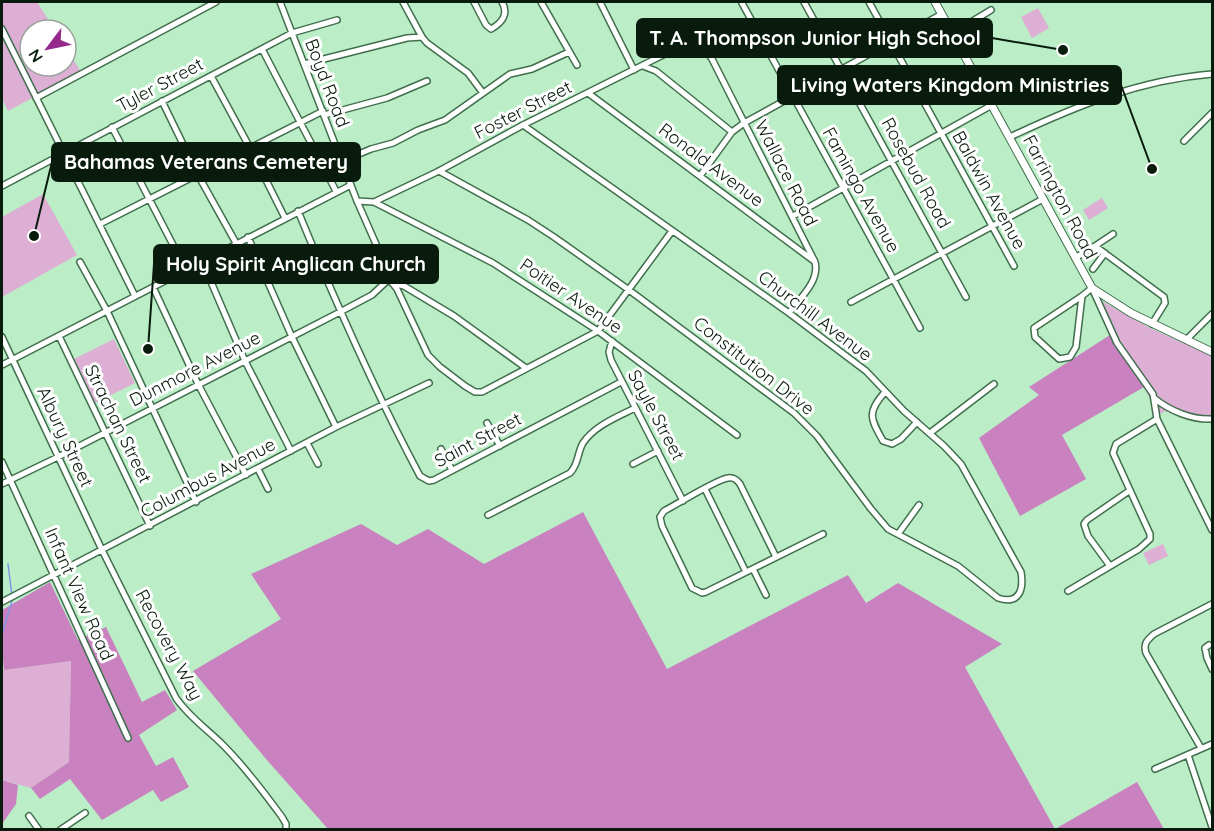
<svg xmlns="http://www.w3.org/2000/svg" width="1214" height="831" font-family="Quicksand,sans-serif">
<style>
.green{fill:#ddafd5}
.forest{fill:#c982bf}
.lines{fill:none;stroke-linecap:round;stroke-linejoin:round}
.stream{stroke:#8196e4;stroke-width:1.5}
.street-casing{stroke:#416f4e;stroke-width:8}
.secondary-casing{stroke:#416f4e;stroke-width:9}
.street{stroke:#fff;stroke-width:5}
.secondary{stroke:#fff;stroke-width:7}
.labels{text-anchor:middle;stroke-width:6;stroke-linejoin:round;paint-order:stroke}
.street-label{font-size:18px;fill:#081b0d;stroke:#fff}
.leader{fill:none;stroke:#081b0d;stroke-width:2}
.callout-dot{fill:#081b0d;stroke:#fff;stroke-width:2}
.callout{fill:#081b0d;stroke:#081b0d;stroke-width:2}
.callout-label{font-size:20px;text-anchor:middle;font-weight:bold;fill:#fff}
</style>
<rect width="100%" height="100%" fill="#bbedc7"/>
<path class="green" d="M2 2H37L55 30H30V66H66V48L81 72 8 111 2 99Z
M1038 8 1049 28 1032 38 1021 17Z
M43 194 77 255 2 297V217Z
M1102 198 1108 208 1089 220 1083 210Z
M1100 300 1150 328 1212 356V422L1193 419 1165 411 1158 415Z
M114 339 135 383 95 403 74 359Z
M1163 544 1168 556 1149 565 1143 553Z
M71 661 69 762 31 788 2 780V670Z"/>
<path class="forest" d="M1110 335 1144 387 1062 435 1086 479 1020 516 979 438 1039 395 1029 387Z
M583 512 667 669 848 575 866 603 898 583 1002 644 965 667 1055 829 1137 782 1164 829H328L266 759 193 671 281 619 251 574 361 524 397 545 428 529 484 564Z
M50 582 78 640 106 627 142 702 165 690 177 710 139 735 156 766 173 757 189 787 161 802 153 790 102 820 70 779 40 799 31 788 69 762 71 661 4 670 2 649V610Z
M2 780 18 785 16 804 2 824Z"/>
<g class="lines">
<path class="stream" d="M8 564 12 596
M2 634 12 601"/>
<defs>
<path id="street" d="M280 2 357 201 387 269 389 279 397 289 428 355 440 367 465 386 475 392H482L598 331 672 231
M403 2 422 37
M474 2 486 25 491 29C502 23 509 14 502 2
M541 2 577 65
M600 2 634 70
M804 2 966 297
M869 2 1014 266
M742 3 920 328
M2 29 135 296
M953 33 991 10
M262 49 336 191
M304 64 407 38 422 37 427 43 468 73 483 93
M643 66 656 71 732 132
M211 76 250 148 285 218
M588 93 814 261
M36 98 216 2
M162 101 198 175 236 243
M324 115 387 98 427 81
M112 127 186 270
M1010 137C1076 106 1139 80 1212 74
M1184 141 1212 113
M342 161 371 149 393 143 418 130 445 120 510 74 532 69 569 52
M439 171 528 220 554 237 629 290 794 413 817 436 871 509 888 529 958 566 998 598C1019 605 1024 590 1021 572L961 464 944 446 904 411 866 371 789 313 523 125
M700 176 732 132 744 123 942 14
M2 186 292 33 337 20
M357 201 374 202 439 171 523 125 687 43 695 42 702 45 712 59 815 262C820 281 800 298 789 313
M374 202 493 263 598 331 737 435
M298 211C335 301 374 390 420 476L429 481 434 480 621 382
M793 216 992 105
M100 224 323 111
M248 237 292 337 336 427
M1095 246 1113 234
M1075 258 1095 246 1160 294 1164 297 1165 303 1152 324
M202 261 245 361 291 451
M80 262 107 311 196 502
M1093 269 1105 253
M392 283 404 286 454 316 526 368
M153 287 198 384 246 475
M1082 296 1034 328 1035 337 1059 359 1070 357 1076 347 1082 296 1092 288 1117 343 1153 394 1157 419 1212 530
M851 302 1043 199
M59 336 150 526
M2 337 102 550 176 698C189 717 207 729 223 745 245 767 263 791 282 817L286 824V830
M1186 340 1212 314
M612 341 609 352 611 360 683 501
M2 365 351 185
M885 392C867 412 870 418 883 441L892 444 901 439 917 422
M1154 398C1170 411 1192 420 1212 419
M487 423 500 446
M930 433 994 384
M307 443 318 464
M441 449 452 470
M2 462 128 738
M633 464 658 451
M258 469 268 489
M2 484 58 457 340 312 372 295 389 279
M705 489 746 572
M488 515 570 473C579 464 577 453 583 443 594 426 617 417 635 408
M898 534 919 505
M776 557 740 484C737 480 734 477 728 478 717 479 676 505 664 511L660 517 662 526 692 588 702 593 706 592 823 534
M1110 566 1088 536 1084 524 1087 520 1129 491
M753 569 766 595
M1068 591 1139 549 1150 539V534L1113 453 1116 444 1157 419
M2 602 336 427 429 383
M1209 645 1205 648 1207 658 1212 669
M1201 748 1146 653C1143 644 1147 640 1154 634L1212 604
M1188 755 1212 827
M1155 769 1212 744
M29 816 39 830
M60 830 85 813"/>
<path id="secondary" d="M935 2 1092 288 1131 313 1212 352"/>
</defs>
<use href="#street" class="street-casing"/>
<use href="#secondary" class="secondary-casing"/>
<use href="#street" class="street"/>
<use href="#secondary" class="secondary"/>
</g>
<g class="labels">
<g class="street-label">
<text transform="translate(327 83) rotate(69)" y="6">Boyd Road</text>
<text transform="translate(160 85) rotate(-28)" y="6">Tyler Street</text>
<text transform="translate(523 110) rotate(-27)" y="6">Foster Street</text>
<text transform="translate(711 165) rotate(37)" y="6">Ronald Avenue</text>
<text transform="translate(786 173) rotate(63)" y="6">Wallace Road</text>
<text transform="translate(916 173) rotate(61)" y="6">Rosebud Road</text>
<text transform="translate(861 190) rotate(61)" y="6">Famingo Avenue</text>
<text transform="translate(989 190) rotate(61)" y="6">Baldwin Avenue</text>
<text transform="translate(1060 197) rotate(62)" y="6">Farrington Road</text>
<text transform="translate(571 296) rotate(34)" y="6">Poitier Avenue</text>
<text transform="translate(815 316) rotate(37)" y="6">Churchill Avenue</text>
<text transform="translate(754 366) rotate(38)" y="6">Constitution Drive</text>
<text transform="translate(195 369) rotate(-27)" y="6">Dunmore Avenue</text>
<text transform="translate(656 415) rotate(62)" y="6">Sayle Street</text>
<text transform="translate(118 424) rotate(64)" y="6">Strachan Street</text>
<text transform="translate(65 437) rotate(65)" y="6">Albury Street</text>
<text transform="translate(478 440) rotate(-28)" y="6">Saint Street</text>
<text transform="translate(208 478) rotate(-28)" y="6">Columbus Avenue</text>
<text transform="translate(79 594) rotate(66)" y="6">Infant View Road</text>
<text transform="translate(169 645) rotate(62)" y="6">Recovery Way</text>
</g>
</g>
<path class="leader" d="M1063 50L992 38M1152 169L1121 85M34 236L52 162M148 349L154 264"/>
<g class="callout-dot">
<circle cx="1063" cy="50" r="6"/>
<circle cx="1152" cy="169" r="6"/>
<circle cx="34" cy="236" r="6"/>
<circle cx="148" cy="349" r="6"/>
</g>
<g class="callout">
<rect x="637" y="19" width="355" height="38" rx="6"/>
<rect x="778" y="66" width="343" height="38" rx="6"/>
<rect x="52" y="143" width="308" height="38" rx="6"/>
<rect x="154" y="245" width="284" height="38" rx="6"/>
</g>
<g class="callout-label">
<text x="815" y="45">T. A. Thompson Junior High School</text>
<text x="950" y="92">Living Waters Kingdom Ministries</text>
<text x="206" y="169">Bahamas Veterans Cemetery</text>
<text x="296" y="271">Holy Spirit Anglican Church</text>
</g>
<rect width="1214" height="831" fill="none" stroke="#081b0d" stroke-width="6"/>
<g transform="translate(48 48) rotate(238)"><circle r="28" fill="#ffffff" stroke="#9ca49e" stroke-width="1.5"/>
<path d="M0-4.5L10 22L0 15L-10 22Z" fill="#952a8c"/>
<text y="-9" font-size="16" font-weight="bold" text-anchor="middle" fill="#081b0d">N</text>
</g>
</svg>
